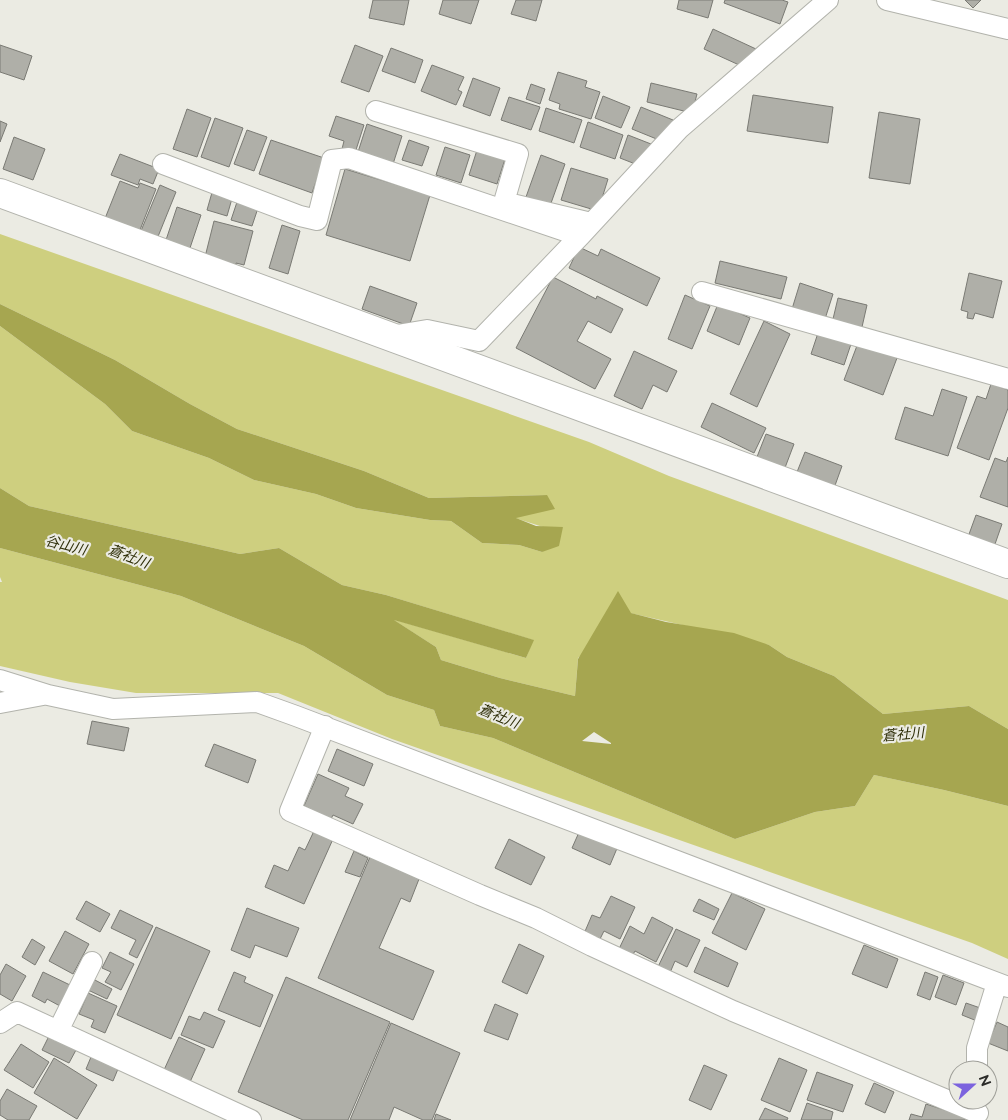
<svg xmlns="http://www.w3.org/2000/svg" width="1008" height="1120" font-family="Raleway,'Noto Sans JP',sans-serif">
<style>
.green{fill:#cecf7f}
.water{fill:#a6a650;fill-rule:evenodd}
.building{fill:#afafa8;stroke:#7a7a74}
.lines{fill:none;stroke-linecap:round;stroke-linejoin:round}
.street-casing{stroke:#b2b3ac;stroke-width:22}
.secondary-casing{stroke:#b2b3ac;stroke-width:30}
.street{stroke:#fff;stroke-width:20}
.secondary{stroke:#fff;stroke-width:28}
.labels{text-anchor:middle;stroke-width:4.5;stroke-linejoin:round;paint-order:stroke}
.water-label{font-size:14px;font-style:italic;fill:#2f2f09;stroke:#ebebe3}
</style>
<rect width="100%" height="100%" fill="#ebebe3"/>
<path class="green" d="M0 234 589 442 669 476 1008 600V729L969 706 883 714 834 676 787 657 769 645 630 613 578 658 575 696 500 678 441 660 436 647 392 619 526 658 533 640 386 595 342 585 279 548 240 554 29 506 0 488V326L105 404 132 431 209 458 254 480 316 494 356 508 430 520 451 521 482 543 519 545 542 552 563 527H543L515 518 547 495 429 498 364 471 237 429 190 404 115 360 0 304Z
M0 548 181 596 304 646 387 695 434 710 440 726 493 738 735 839 815 812 855 806 874 775 944 790 1008 806V959L972 943 392 739 278 693H136L70 682 0 666V582H2L0 577Z"/>
<path class="water" d="M0 304 115 360 190 404 237 429 364 471 429 498 547 495 555 509 516 518 536 526 563 527 559 546 542 552 519 545 482 543 451 521 430 520 356 508 316 494 254 480 209 458 132 431 105 404 0 326Z
M0 488 29 506 240 554 279 548 342 585 386 595 534 640 526 658 394 620 436 647 441 660 500 678 575 696 578 659 618 591 631 613 666 622 734 633 769 645 787 657 834 676 883 714 969 706 1008 729V806L944 790 874 775 855 806 815 812 735 839 493 738 440 726 434 710 387 695 304 646 181 596 0 548ZM594 732 611 743V744L582 741Z"/>
<path class="building" d="M373 0H409L404 25 369 18Z
M443 0H479L471 24 439 14Z
M516 0H542L536 21 511 14Z
M679 0H713L708 18 677 9Z
M725 0H782L788 2 780 24 724 3Z
M965 0H981L973 8Z
M713 29 756 49 748 69 704 49Z
M0 45 32 56 24 80 0 72Z
M355 45 383 56 369 92 341 82Z
M391 48 423 60 415 83 382 71Z
M432 65 464 77 458 90 462 92 456 105 421 91Z
M558 72 587 81 585 87 600 92 591 119 559 109 560 104 549 100Z
M473 78 500 88 490 116 463 106Z
M651 83 697 94 692 113 647 102Z
M531 84 545 89 540 104 526 99Z
M753 95 833 107 828 143 747 131Z
M603 96 630 107 621 128 595 118Z
M509 97 540 107 531 130 501 120Z
M641 107 673 120 664 142 632 129Z
M546 108 582 120 574 143 539 131Z
M187 109 211 118 197 157 173 149Z
M879 112 920 119 910 184 869 178Z
M336 116 364 125 355 153 342 149 344 141 329 136Z
M215 118 243 128 229 167 201 157Z
M0 121 7 124 0 142Z
M588 122 623 135 615 159 580 147Z
M367 124 402 136 393 164 358 152Z
M247 130 267 137 254 171 234 164Z
M628 135 651 144 643 167 620 158Z
M14 137 45 149 33 180 3 169Z
M271 140 324 158 312 193 259 174Z
M409 140 429 147 422 166 402 160Z
M445 147 470 155 461 183 436 175Z
M478 147 506 156 497 184 469 175Z
M120 154 159 169 153 184 140 179 138 185 111 175Z
M541 155 565 164 550 206 526 197Z
M571 168 608 179 598 211 561 200Z
M345 169 430 195 410 261 326 235Z
M120 181 138 188 140 183 156 189 138 235 104 221Z
M160 185 176 192 155 244 138 238Z
M213 189 233 195 227 216 207 210Z
M238 199 259 205 252 226 231 220Z
M177 207 201 215 189 251 165 243Z
M214 221 253 231 244 265 236 263 235 270 204 261Z
M282 225 300 231 288 274 269 268Z
M579 247 598 256 601 249 660 278 647 306 569 268Z
M720 261 787 277 781 299 715 283Z
M969 273 1002 281 993 318 975 313 973 319 967 318 968 312 961 310Z
M553 277 596 299 597 296 623 309 611 333 588 321 577 341 611 359 595 389 516 348Z
M800 283 833 294 825 319 792 309Z
M370 286 417 303 409 326 362 309Z
M685 295 710 306 692 349 668 339Z
M838 298 867 305 862 327 833 319Z
M718 304 750 318 739 345 707 331Z
M764 321 790 334 757 407 730 394Z
M820 327 853 338 844 365 811 354Z
M858 343 897 358 883 395 844 380Z
M634 351 677 371 667 392 653 385 642 409 614 396Z
M991 384 1008 390V408L989 460 957 448 977 396 986 399Z
M942 389 967 397 948 456 895 439 905 407 933 416Z
M712 403 766 428 754 453 701 427Z
M766 434 794 444 783 473 755 462Z
M805 452 842 466 833 491 795 477Z
M1008 457V507L980 497 995 458 1006 462Z
M976 515 1002 524 994 547 968 537Z
M92 721 129 728 124 751 87 744Z
M214 744 256 760 248 783 205 766Z
M337 749 373 764 364 786 328 771Z
M318 774 349 788 345 796 363 804 353 824 333 815 331 819 304 806Z
M580 830 618 846 610 865 572 848Z
M314 831 333 839 304 904 265 887 274 865 288 871 299 847 305 850Z
M509 839 545 857 531 885 495 868Z
M354 851 368 858 360 877 345 872Z
M370 857 419 879 410 902 401 898 379 948 434 971 413 1020 318 978Z
M732 893 765 909 746 950 712 933Z
M611 896 635 907 620 939 604 931 598 943 583 936 592 915 600 918Z
M699 899 719 909 714 920 693 911Z
M86 901 110 914 100 932 76 919Z
M247 908 299 928 287 957 255 945 250 958 231 950Z
M120 910 153 926 137 958 129 954 136 940 111 928Z
M652 917 673 928 656 962 635 951 631 958 618 951 630 926 644 934Z
M156 927 210 951 171 1039 117 1015Z
M676 929 700 940 687 967 675 961 669 975 657 969Z
M65 931 89 944 73 974 49 961Z
M32 939 45 947 35 965 22 957Z
M519 944 544 956 527 994 502 982Z
M864 945 898 959 887 988 852 974Z
M705 947 738 963 728 987 694 972Z
M110 952 134 964 121 990 105 982 111 972 102 968Z
M6 964 26 976 12 1001 0 994V975Z
M43 972 70 985 60 1006 47 999 45 1003 32 996Z
M234 972 246 977 244 982 273 995 260 1027 218 1010Z
M925 972 938 977 930 1000 917 995Z
M943 975 964 983 956 1005 935 997Z
M286 977 390 1022 348 1120H303L238 1092Z
M93 979 112 989 107 999 88 990Z
M88 993 117 1006 105 1033 91 1027 94 1020 79 1014Z
M966 1003 986 1010 982 1023 962 1015Z
M495 1004 518 1014 508 1040 484 1031Z
M204 1012 225 1021 213 1048 181 1035 189 1016 200 1020Z
M997 1022 1008 1027V1051L988 1043Z
M391 1023 460 1053 432 1120H423L394 1107 389 1120H350Z
M49 1036 76 1050 69 1063 42 1050Z
M179 1037 205 1049 190 1082 164 1070Z
M21 1044 49 1062 33 1088 4 1070Z
M91 1057 118 1069 113 1081 86 1069Z
M54 1058 97 1085 77 1119 34 1093Z
M779 1058 807 1070 790 1112 761 1100Z
M704 1065 727 1075 711 1110 689 1100Z
M817 1072 853 1085 843 1112 807 1100Z
M874 1083 894 1092 885 1113 865 1104Z
M7 1089 37 1106 29 1120H8L0 1115V1101Z
M807 1103 833 1112 831 1120H801Z
M926 1104 966 1117 965 1120H909L911 1114 922 1117Z
M765 1108 788 1118 787 1120H759Z
M436 1114 451 1120H434Z"/>
<g class="lines">
<defs>
<path id="street" d="M887 0 1008 29
M376 111 518 154 504 202 591 223
M163 164 300 216 317 220 332 160 349 158 580 236
M702 292 1008 379
M391 336 427 330 479 341 580 236 679 129 828 0
M0 680 48 695 113 709 257 702 296 716 1008 987
M0 703 43 695
M325 726 290 811 480 895 536 918 592 946 733 1011 978 1113
M0 1023 17 1012 251 1120
M58 1031 92 962
M977 1070V1048L997 983"/>
<path id="secondary" d="M0 193 1008 564"/>
</defs>
<use href="#street" class="street-casing"/>
<use href="#secondary" class="secondary-casing"/>
<use href="#street" class="street"/>
<use href="#secondary" class="secondary"/>
</g>
<g class="labels">
<g class="water-label">
<text transform="translate(66 545) rotate(14)" y="5">谷山川</text>
<text transform="translate(129 556) rotate(21)" y="5">蒼社川</text>
<text transform="translate(499 716) rotate(22)" y="5">蒼社川</text>
<text transform="translate(903 734) rotate(-5)" y="5">蒼社川</text>
</g>
</g>
<g transform="translate(973 1085) rotate(69)"><circle r="24" fill="#ebebe3" stroke="#9e9e98"/>
<path d="M0-4L9 19L0 12L-9 19Z" fill="#7c63de"/>
<text y="-8" font-size="14" font-weight="bold" text-anchor="middle" fill="#2b2b28">N</text>
</g>
</svg>
